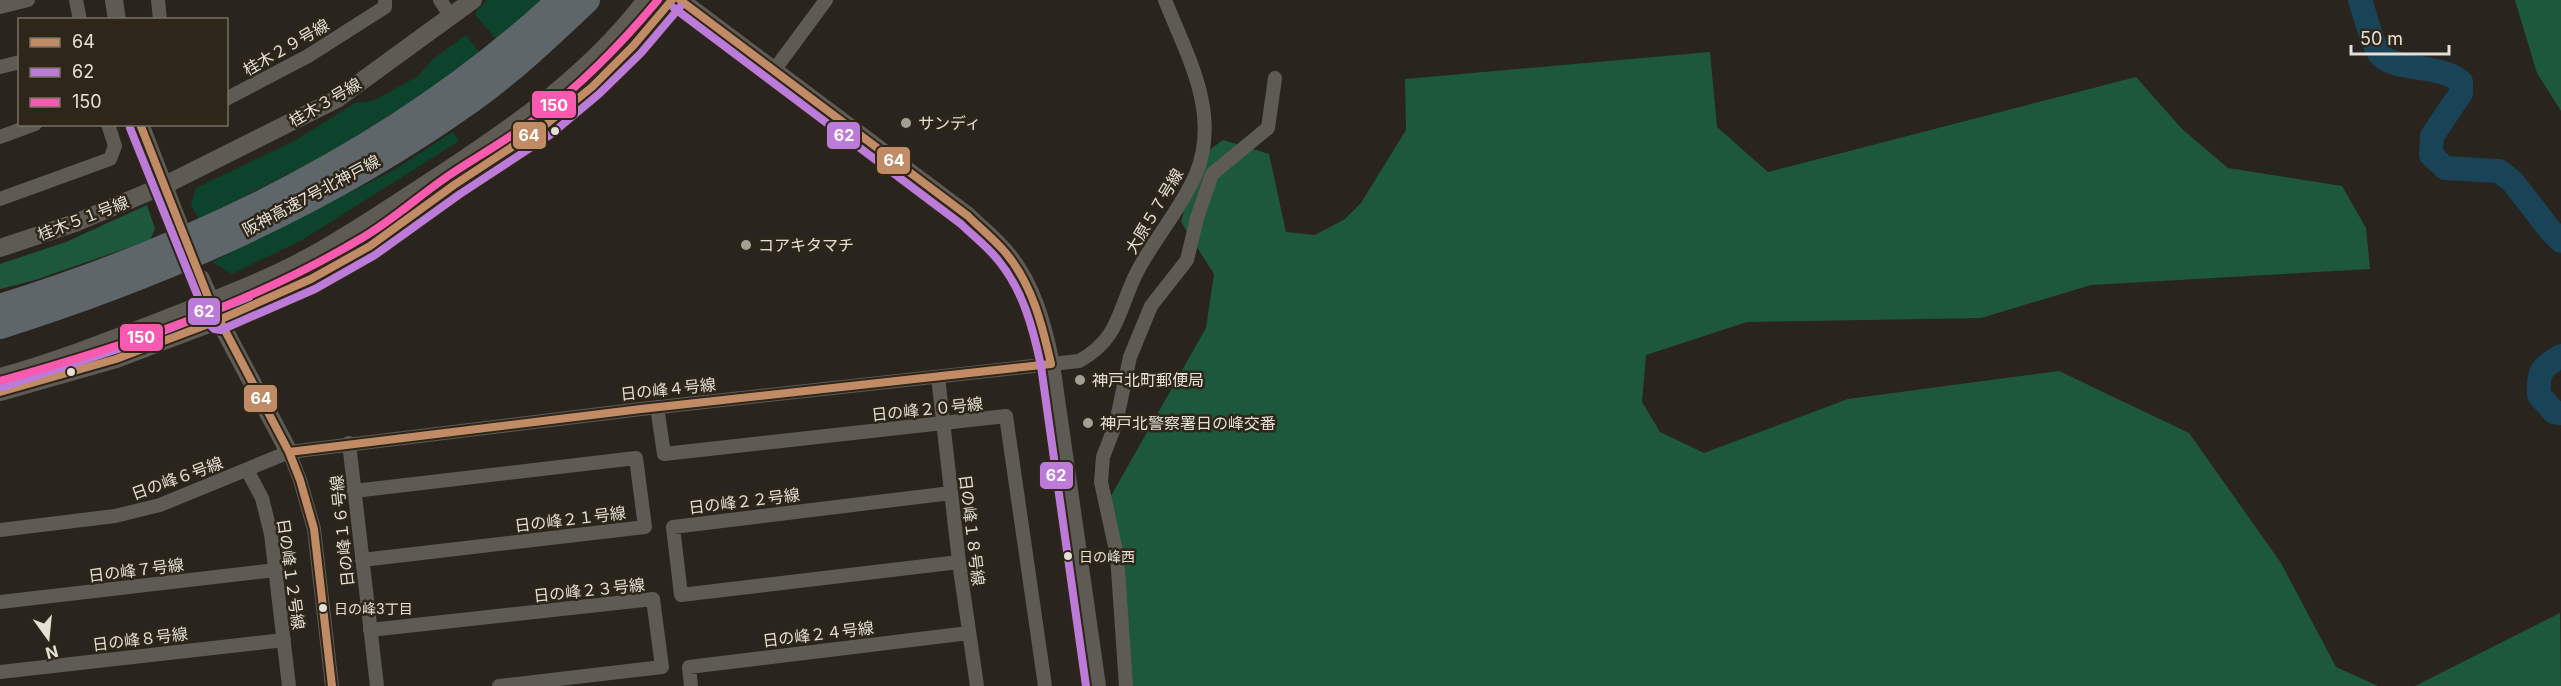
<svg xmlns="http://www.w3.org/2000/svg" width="2561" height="686" font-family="Inter,'Noto Sans JP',sans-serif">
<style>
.green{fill:#0d432d}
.forest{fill:#1d583d}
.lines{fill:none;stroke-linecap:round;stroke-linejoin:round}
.river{stroke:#194357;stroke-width:24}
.minor{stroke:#5e5b55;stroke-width:14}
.tertiary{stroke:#5e5b55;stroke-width:18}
.motorway{stroke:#5e6669;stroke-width:26}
.bus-1-casing{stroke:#2d2619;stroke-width:12}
.bus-2-casing{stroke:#2d2619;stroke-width:12}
.bus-3-casing{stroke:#2d2619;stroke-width:12}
.bus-1{stroke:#c18c65;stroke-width:8}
.bus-2{stroke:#bd7bd9;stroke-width:8}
.bus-3{stroke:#f75aaf;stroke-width:8}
.poi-dot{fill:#a39f96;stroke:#2d2619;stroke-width:2}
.bus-dot{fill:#e4e0d7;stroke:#2d2619;stroke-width:2}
.labels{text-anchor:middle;stroke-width:5;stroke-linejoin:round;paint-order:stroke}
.bus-label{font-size:14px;fill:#e4e0d7;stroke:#2d2619;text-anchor:start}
.street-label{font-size:16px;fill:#e4e0d7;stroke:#2d2619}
.poi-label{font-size:16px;fill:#e4e0d7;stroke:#2d2619;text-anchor:start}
.line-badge{stroke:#2d2619;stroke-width:2}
.badge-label{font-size:16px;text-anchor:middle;font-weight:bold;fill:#fff}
</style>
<rect width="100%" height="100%" fill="#29251e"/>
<path class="green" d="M487 0H544L499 42 476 16V11Z
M466 35 480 53 438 85 326 155 199 219 191 205 196 188 296 140 355 103 375 100 418 76 433 59Z
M453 132 459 141 302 240 232 274 212 262 394 170Z"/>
<path class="forest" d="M2515 0H2561V111L2537 73Z
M1710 52 1717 127 1768 172 2136 77 2182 129 2228 168 2342 186 2366 228 2370 269 2091 285 1981 318 1747 322 1646 355 1642 402 1660 432 1704 453 1848 399 2059 371 2189 433 2281 563 2336 667 2378 686H1128L1103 510 1206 328 1214 274 1181 222 1196 160 1223 140 1269 154 1286 232 1315 235 1345 219 1361 203 1406 130 1405 79Z
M147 205 155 229 150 240 35 280 0 289V264L66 242Z
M2560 613 2561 686H2415Z"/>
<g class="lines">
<path class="river" d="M2360 0C2366 17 2370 38 2379 53 2391 72 2441 63 2461 82V93L2432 136 2431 155 2445 168 2499 171 2512 181 2550 230 2561 241
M2561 356C2541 367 2538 372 2539 395L2554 412 2561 413"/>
<path class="minor" d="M76 0 80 20
M158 0 160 20
M440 0 451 17
M0 7 28 0
M0 67 20 62
M775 69 826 0
M226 99 308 56 385 7V0
M0 137 35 124
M0 199 110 159 115 146 108 124
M938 377 959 562 977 686
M657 407 664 454 1006 416 1045 686
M349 443 377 686
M289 452 300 480 314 529 332 686
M247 470 262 498 271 534 289 686
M354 491 636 458 645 527 362 560
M951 493 673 527 681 595 959 562
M0 530 115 516 160 505 289 452 641 409 1079 361C1120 339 1118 309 1137 272 1154 239 1181 209 1196 174 1221 113 1187 56 1165 0
M0 602 276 570
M370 630 653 599 662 667 499 686
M0 672 284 640
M691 686 689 667 969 633
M1126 686 1117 555 1101 482 1103 457 1116 423 1130 357 1151 306 1187 260 1197 218 1212 174 1268 128 1275 78"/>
<path class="tertiary" d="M114 0 117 20
M680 0 968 216C980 228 994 239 1005 252 1032 283 1043 325 1051 364L1097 686
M140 124 179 225
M0 248 75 223 165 185 337 99 473 0
M201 279 219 320 289 452
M0 377C54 362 106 342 158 322 211 301 264 282 313 255 358 230 400 201 443 173 519 123 590 73 646 0
M0 392 116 359 219 320 311 279 370 246 454 185 544 126 592 87 633 46 672 0"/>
<path class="motorway" d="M0 307C204 243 403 146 560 0
M0 326C165 274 328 202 470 101 512 71 550 35 587 0"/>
<defs>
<path id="bus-1" d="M680 0 968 216C980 228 994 239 1005 252 1032 284 1042 324 1051 364
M140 124 210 302 289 452 300 480 314 529 332 686
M0 392 116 359 219 320 311 279 370 246 454 185 544 126 592 87 633 46 672 0
M289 452 641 409 1051 364"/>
<path id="bus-2" d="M674 8 961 224C973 236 987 246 998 260 1023 290 1033 328 1041 366L1086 686
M130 128 209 324 214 329 221 330 315 289 375 255 460 194 550 135 599 94 641 53 680 7
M3 387 118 349 249 297"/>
<path id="bus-3" d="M0 381C125 346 250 305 362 238 393 220 421 194 451 174 480 155 510 138 538 117 584 83 622 43 658 0"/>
</defs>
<use href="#bus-1" class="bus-1-casing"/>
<use href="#bus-2" class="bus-2-casing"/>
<use href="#bus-3" class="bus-3-casing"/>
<use href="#bus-1" class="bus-1"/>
<use href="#bus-2" class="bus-2"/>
<use href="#bus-3" class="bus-3"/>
</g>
<g class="poi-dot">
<circle cx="906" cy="123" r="6"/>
<circle cx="746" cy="245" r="6"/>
<circle cx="1080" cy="380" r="6"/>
<circle cx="1088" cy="423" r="6"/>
</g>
<g class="bus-dot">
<circle cx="555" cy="131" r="5"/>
<circle cx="71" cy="372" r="5"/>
<circle cx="1068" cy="556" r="5"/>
<circle cx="323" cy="608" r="5"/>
</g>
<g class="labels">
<g class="bus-label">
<text x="1079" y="562">日の峰西</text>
<text x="334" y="614">日の峰3丁目</text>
</g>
<g class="street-label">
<text transform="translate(286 47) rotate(-30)" y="6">桂木２９号線</text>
<text transform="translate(325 102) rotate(-30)" y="6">桂木３号線</text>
<text transform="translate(311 195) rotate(-28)" y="6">阪神高速7号北神戸線</text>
<text transform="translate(1154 211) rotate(-59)" y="6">大原５７号線</text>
<text transform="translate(83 218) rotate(-21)" y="6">桂木５１号線</text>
<text transform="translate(668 389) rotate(-6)" y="6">日の峰４号線</text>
<text transform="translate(927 409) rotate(-6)" y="6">日の峰２０号線</text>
<text transform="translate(177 478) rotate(-20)" y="6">日の峰６号線</text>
<text transform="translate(744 501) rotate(-7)" y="6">日の峰２２号線</text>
<text transform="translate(570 519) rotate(-7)" y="6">日の峰２１号線</text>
<text transform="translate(972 530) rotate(83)" y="6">日の峰１８号線</text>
<text transform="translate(342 531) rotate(-96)" y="6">日の峰１６号線</text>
<text transform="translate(136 570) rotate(-7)" y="6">日の峰７号線</text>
<text transform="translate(291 574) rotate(82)" y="6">日の峰１２号線</text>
<text transform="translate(589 590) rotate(-6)" y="6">日の峰２３号線</text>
<text transform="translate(818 634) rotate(-7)" y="6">日の峰２４号線</text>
<text transform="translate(140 639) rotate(-7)" y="6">日の峰８号線</text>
</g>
<g class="poi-label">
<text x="918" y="129">サンディ</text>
<text x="758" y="251">コアキタマチ</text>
<text x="1092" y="386">神戸北町郵便局</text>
<text x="1100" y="429">神戸北警察署日の峰交番</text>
</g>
</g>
<g class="line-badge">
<rect x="531" y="90" width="46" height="29" rx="6" fill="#f75aaf"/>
<rect x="512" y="121" width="35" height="29" rx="6" fill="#c18c65"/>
<rect x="826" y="121" width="35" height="29" rx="6" fill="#bd7bd9"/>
<rect x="876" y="146" width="35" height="29" rx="6" fill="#c18c65"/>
<rect x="187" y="297" width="34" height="29" rx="6" fill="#bd7bd9"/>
<rect x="119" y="323" width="45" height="29" rx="6" fill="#f75aaf"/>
<rect x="243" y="384" width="35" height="29" rx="6" fill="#c18c65"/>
<rect x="1039" y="461" width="35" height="29" rx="6" fill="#bd7bd9"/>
</g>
<g class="badge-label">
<text x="554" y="111">150</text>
<text x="529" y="141">64</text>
<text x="844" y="141">62</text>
<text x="894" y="166">64</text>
<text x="204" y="317">62</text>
<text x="141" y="343">150</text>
<text x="261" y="404">64</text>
<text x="1056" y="481">62</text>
</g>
<rect x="18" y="18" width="210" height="108" fill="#2d2619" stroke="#767065" stroke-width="1.5"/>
<rect x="30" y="38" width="30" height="9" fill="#c18c65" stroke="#767065" stroke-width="1.5"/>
<text x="72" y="48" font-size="18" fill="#e4e0d7">64</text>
<rect x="30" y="68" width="30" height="9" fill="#bd7bd9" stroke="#767065" stroke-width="1.5"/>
<text x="72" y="78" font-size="18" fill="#e4e0d7">62</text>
<rect x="30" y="98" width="30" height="9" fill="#f75aaf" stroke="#767065" stroke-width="1.5"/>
<text x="72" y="108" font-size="18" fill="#e4e0d7">150</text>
<g transform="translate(48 638) rotate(165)" stroke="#2d2619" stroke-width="4.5" paint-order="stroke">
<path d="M0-4.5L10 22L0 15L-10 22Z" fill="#e4e0d7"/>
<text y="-9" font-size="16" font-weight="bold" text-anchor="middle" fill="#e4e0d7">N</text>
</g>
<path d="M2351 45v9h98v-9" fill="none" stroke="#e4e0d7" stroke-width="3"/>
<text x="2360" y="45" font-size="18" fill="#e4e0d7" stroke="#2d2619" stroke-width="4.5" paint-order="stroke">50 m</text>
</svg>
